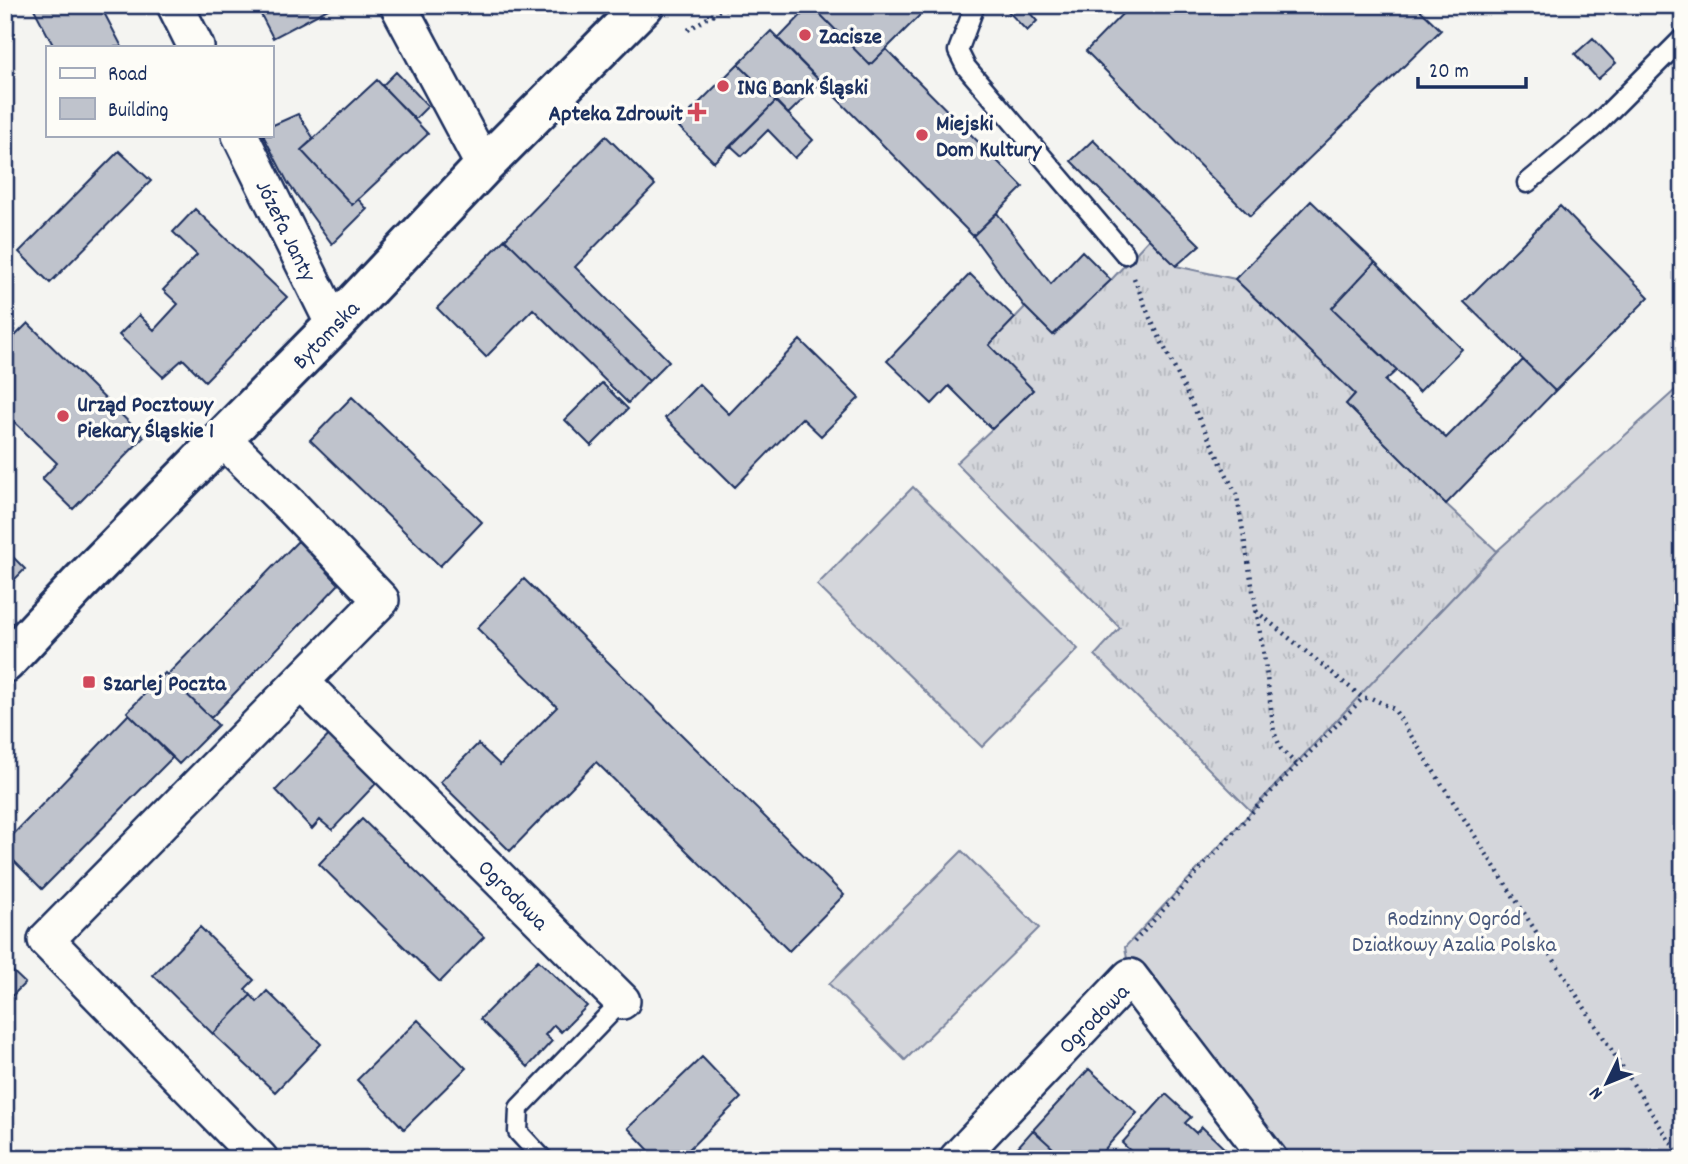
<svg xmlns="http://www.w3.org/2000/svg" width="1688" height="1164" font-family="Dekko,sans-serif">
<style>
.grass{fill:url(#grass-tufts);stroke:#78829c;stroke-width:2}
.garden{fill:#d4d6db;stroke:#78829c;stroke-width:2}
.building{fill:#bfc3cc;stroke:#1b2f5e;stroke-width:2}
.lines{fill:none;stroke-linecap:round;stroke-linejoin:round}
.service-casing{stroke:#1b2f5e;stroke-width:23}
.minor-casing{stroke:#1b2f5e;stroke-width:40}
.tertiary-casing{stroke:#1b2f5e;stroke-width:44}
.path{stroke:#1b2f5e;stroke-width:4.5;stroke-dasharray:2 5;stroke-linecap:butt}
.service{stroke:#fdfcf7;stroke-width:18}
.minor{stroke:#fdfcf7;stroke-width:35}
.tertiary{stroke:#fdfcf7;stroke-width:38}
.poi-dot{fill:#d1495b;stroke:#fdfcf7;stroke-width:2.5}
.labels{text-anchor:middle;stroke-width:7;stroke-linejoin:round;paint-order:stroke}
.poi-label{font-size:23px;font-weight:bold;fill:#1b2f5e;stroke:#fdfcf7;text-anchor:start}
.street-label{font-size:23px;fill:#1b2f5e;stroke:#fdfcf7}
.park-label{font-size:23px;fill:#49597d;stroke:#fdfcf7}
</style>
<defs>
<pattern id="grass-tufts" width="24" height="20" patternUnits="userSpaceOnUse" patternTransform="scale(1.75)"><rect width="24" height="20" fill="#d4d6db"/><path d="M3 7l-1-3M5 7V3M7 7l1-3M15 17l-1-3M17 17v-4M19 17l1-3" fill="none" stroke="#b5b8be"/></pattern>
</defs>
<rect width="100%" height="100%" fill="#f4f4f1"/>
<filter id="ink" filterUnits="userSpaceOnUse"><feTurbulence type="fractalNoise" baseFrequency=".0143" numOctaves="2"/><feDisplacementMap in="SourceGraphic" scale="14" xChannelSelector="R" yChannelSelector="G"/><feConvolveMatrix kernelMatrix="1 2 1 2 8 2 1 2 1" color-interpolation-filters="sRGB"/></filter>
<g filter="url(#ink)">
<path class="grass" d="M1149 239 1176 266 1235 279 1355 394 1346 404 1446 504 1497 551 1251 811 1095 655 1120 628 956 463 1033 390 989 345 1025 307 1054 335 1111 280Z"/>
<path class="garden" d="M1683 383V1159H1269L1130 977 1125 947 1364 691 1497 551Z
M913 487 1078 649 982 747 817 585Z
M962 851 1039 928 905 1060 829 984Z"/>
<path class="building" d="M32 5H100L122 47H54Z
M256 5H331L332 7 273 38Z
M451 5H471L461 15Z
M811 5H928L929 6 870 65Z
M811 5 870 65 886 49 1023 187 973 236 778 39Z
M1002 5H1023L1037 21 1027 31Z
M1131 5H1415L1441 30 1250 216 1086 51Z
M771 31 821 82 788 114 738 64Z
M1593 38 1616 63 1598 79 1575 54Z
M738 64 776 101 714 162 677 125Z
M396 72 428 106 415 119 382 86Z
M377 80 428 134 352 205 301 150Z
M776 101 813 140 795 158 768 130 742 156 731 146Z
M298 114 314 139 301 150 352 205 358 199 367 209 332 244 288 183 263 135H271V126Z
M606 136 655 185 575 267 669 361 649 381 505 239Z
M1093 140 1200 245 1176 266 1071 161Z
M119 151 151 181 50 283 19 252Z
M1311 201 1375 262 1332 308 1397 370 1385 381 1446 438 1523 360 1555 391 1446 504 1346 404 1355 394 1235 279Z
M1560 206 1649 297 1555 391 1464 302Z
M195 209 287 297 205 381 183 359 163 377 119 335 139 315 154 330 178 304 163 290 197 255 173 232Z
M997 213 1051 284 1082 251 1111 280 1053 335 1025 307 973 236Z
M505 239 649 381 628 403 533 309 486 357 437 308Z
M1375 262 1462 349 1419 392 1332 308Z
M970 274 1015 318 989 345 1033 390 992 429 949 386 932 404 887 361Z
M28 323 144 437 73 509 42 479 57 463 5 413V346Z
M800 340 859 398 821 436 802 418 735 487 665 418 699 384 729 414Z
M602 383 628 409 591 446 565 420Z
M352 397 482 522 440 566 310 440Z
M298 541 339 584 211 718 167 675Z
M5 549 25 569 5 589Z
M524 579 844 895 789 951 596 762 510 851 440 782 478 744 500 765 557 707 477 628Z
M165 673 218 725 179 764 127 712Z
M129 714 173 757 42 889 5 852V843Z
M336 728 384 775 332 830 320 820 312 829 276 790Z
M362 819 484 937 440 982 319 864Z
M200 927 254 980 245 989 251 995 213 1034 153 975Z
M538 960 587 1006 561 1032 554 1025 545 1035 552 1041 528 1067 480 1019Z
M5 964 25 983 5 1003Z
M267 991 321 1044 275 1092 213 1034 251 995 257 1002Z
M418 1020 466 1068 404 1129 357 1080Z
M702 1057 741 1098 679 1159H657L628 1128Z
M1089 1069 1137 1113 1096 1159H1065L1033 1130Z
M1166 1094 1191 1117 1185 1123 1196 1133 1202 1127 1227 1151 1220 1159H1139L1122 1143Z
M1033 1130 1065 1159H1007Z"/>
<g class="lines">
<defs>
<path id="service" d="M973 5 974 8 958 51 966 67 1125 254
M1527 183 1596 125 1683 38
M543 1159 518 1132 519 1108 622 1001"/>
<path id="minor" d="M175 5 196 47
M398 5 484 166
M240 135 334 325
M223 439 292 507 381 600 46 940 260 1159
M301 682 622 1001
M957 1159 1130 977 1269 1159"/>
<path id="tertiary" d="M5 663 79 584 334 325 484 166 644 5"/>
</defs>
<use href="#service" class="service-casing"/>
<use href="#minor" class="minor-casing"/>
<use href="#tertiary" class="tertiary-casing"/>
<path class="path" d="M688 30 720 10 737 5
M1134 278 1150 318 1237 496 1265 662 1274 732 1281 749 1297 765
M1256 611 1363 698H1371L1394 709 1681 1159
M1134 942 1264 799 1363 698"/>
<use href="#service" class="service"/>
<use href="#minor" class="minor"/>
<use href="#tertiary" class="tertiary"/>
</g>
</g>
<g class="poi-dot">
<circle cx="805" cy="35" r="7"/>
<circle cx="723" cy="86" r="7"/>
<path d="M693.5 101.5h7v7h7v7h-7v7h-7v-7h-7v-7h7z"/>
<circle cx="922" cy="135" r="7"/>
<circle cx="63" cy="416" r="7"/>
<rect x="82" y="675" width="14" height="14" rx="3.5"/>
</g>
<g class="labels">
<g class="poi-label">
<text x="819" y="43">Zacisze</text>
<text x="737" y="94">ING Bank Śląski</text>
<text x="683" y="120" text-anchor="end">Apteka Zdrowit</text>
<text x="936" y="130">Miejski<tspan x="936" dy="26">Dom Kultury</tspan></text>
<text x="77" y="411">Urząd Pocztowy<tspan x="77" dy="26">Piekary Śląskie 1</tspan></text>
<text x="103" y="690">Szarlej Poczta</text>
</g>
<g class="street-label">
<text transform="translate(287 230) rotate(64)" y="8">Józefa Janty</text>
<text transform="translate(325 334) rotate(-46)" y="8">Bytomska</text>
<text transform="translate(514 894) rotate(45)" y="8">Ogrodowa</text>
<text transform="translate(1093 1018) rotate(-45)" y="8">Ogrodowa</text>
</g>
<g class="park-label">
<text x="1454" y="925">Rodzinny Ogród<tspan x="1454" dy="26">Działkowy Azalia Polska</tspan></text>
</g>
</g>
<rect width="1688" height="1164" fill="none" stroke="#fdfcf7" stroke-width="28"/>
<rect x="14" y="14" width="1660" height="1136" fill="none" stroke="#1b2f5e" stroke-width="2.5" filter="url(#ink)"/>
<rect x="46" y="46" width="228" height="91" fill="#fdfcf7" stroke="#a3aaba" stroke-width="2"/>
<rect x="60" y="68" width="35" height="10" fill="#fdfcf7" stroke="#a3aaba" stroke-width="2"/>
<text x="108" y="80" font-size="21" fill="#1b2f5e">Road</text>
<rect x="60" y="98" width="35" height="21" fill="#bfc3cc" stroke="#a3aaba" stroke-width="2"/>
<text x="108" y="116" font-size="21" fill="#1b2f5e">Building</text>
<g transform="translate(1607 1083) rotate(227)" stroke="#fdfcf7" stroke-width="5" paint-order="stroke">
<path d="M0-5L12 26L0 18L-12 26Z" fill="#1b2f5e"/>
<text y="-10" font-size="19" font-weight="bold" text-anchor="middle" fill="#1b2f5e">N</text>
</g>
<path d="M1418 77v10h108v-10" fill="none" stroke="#1b2f5e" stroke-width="3.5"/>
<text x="1429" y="77" font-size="21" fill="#1b2f5e" stroke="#fdfcf7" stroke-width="5" paint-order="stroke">20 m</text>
</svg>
